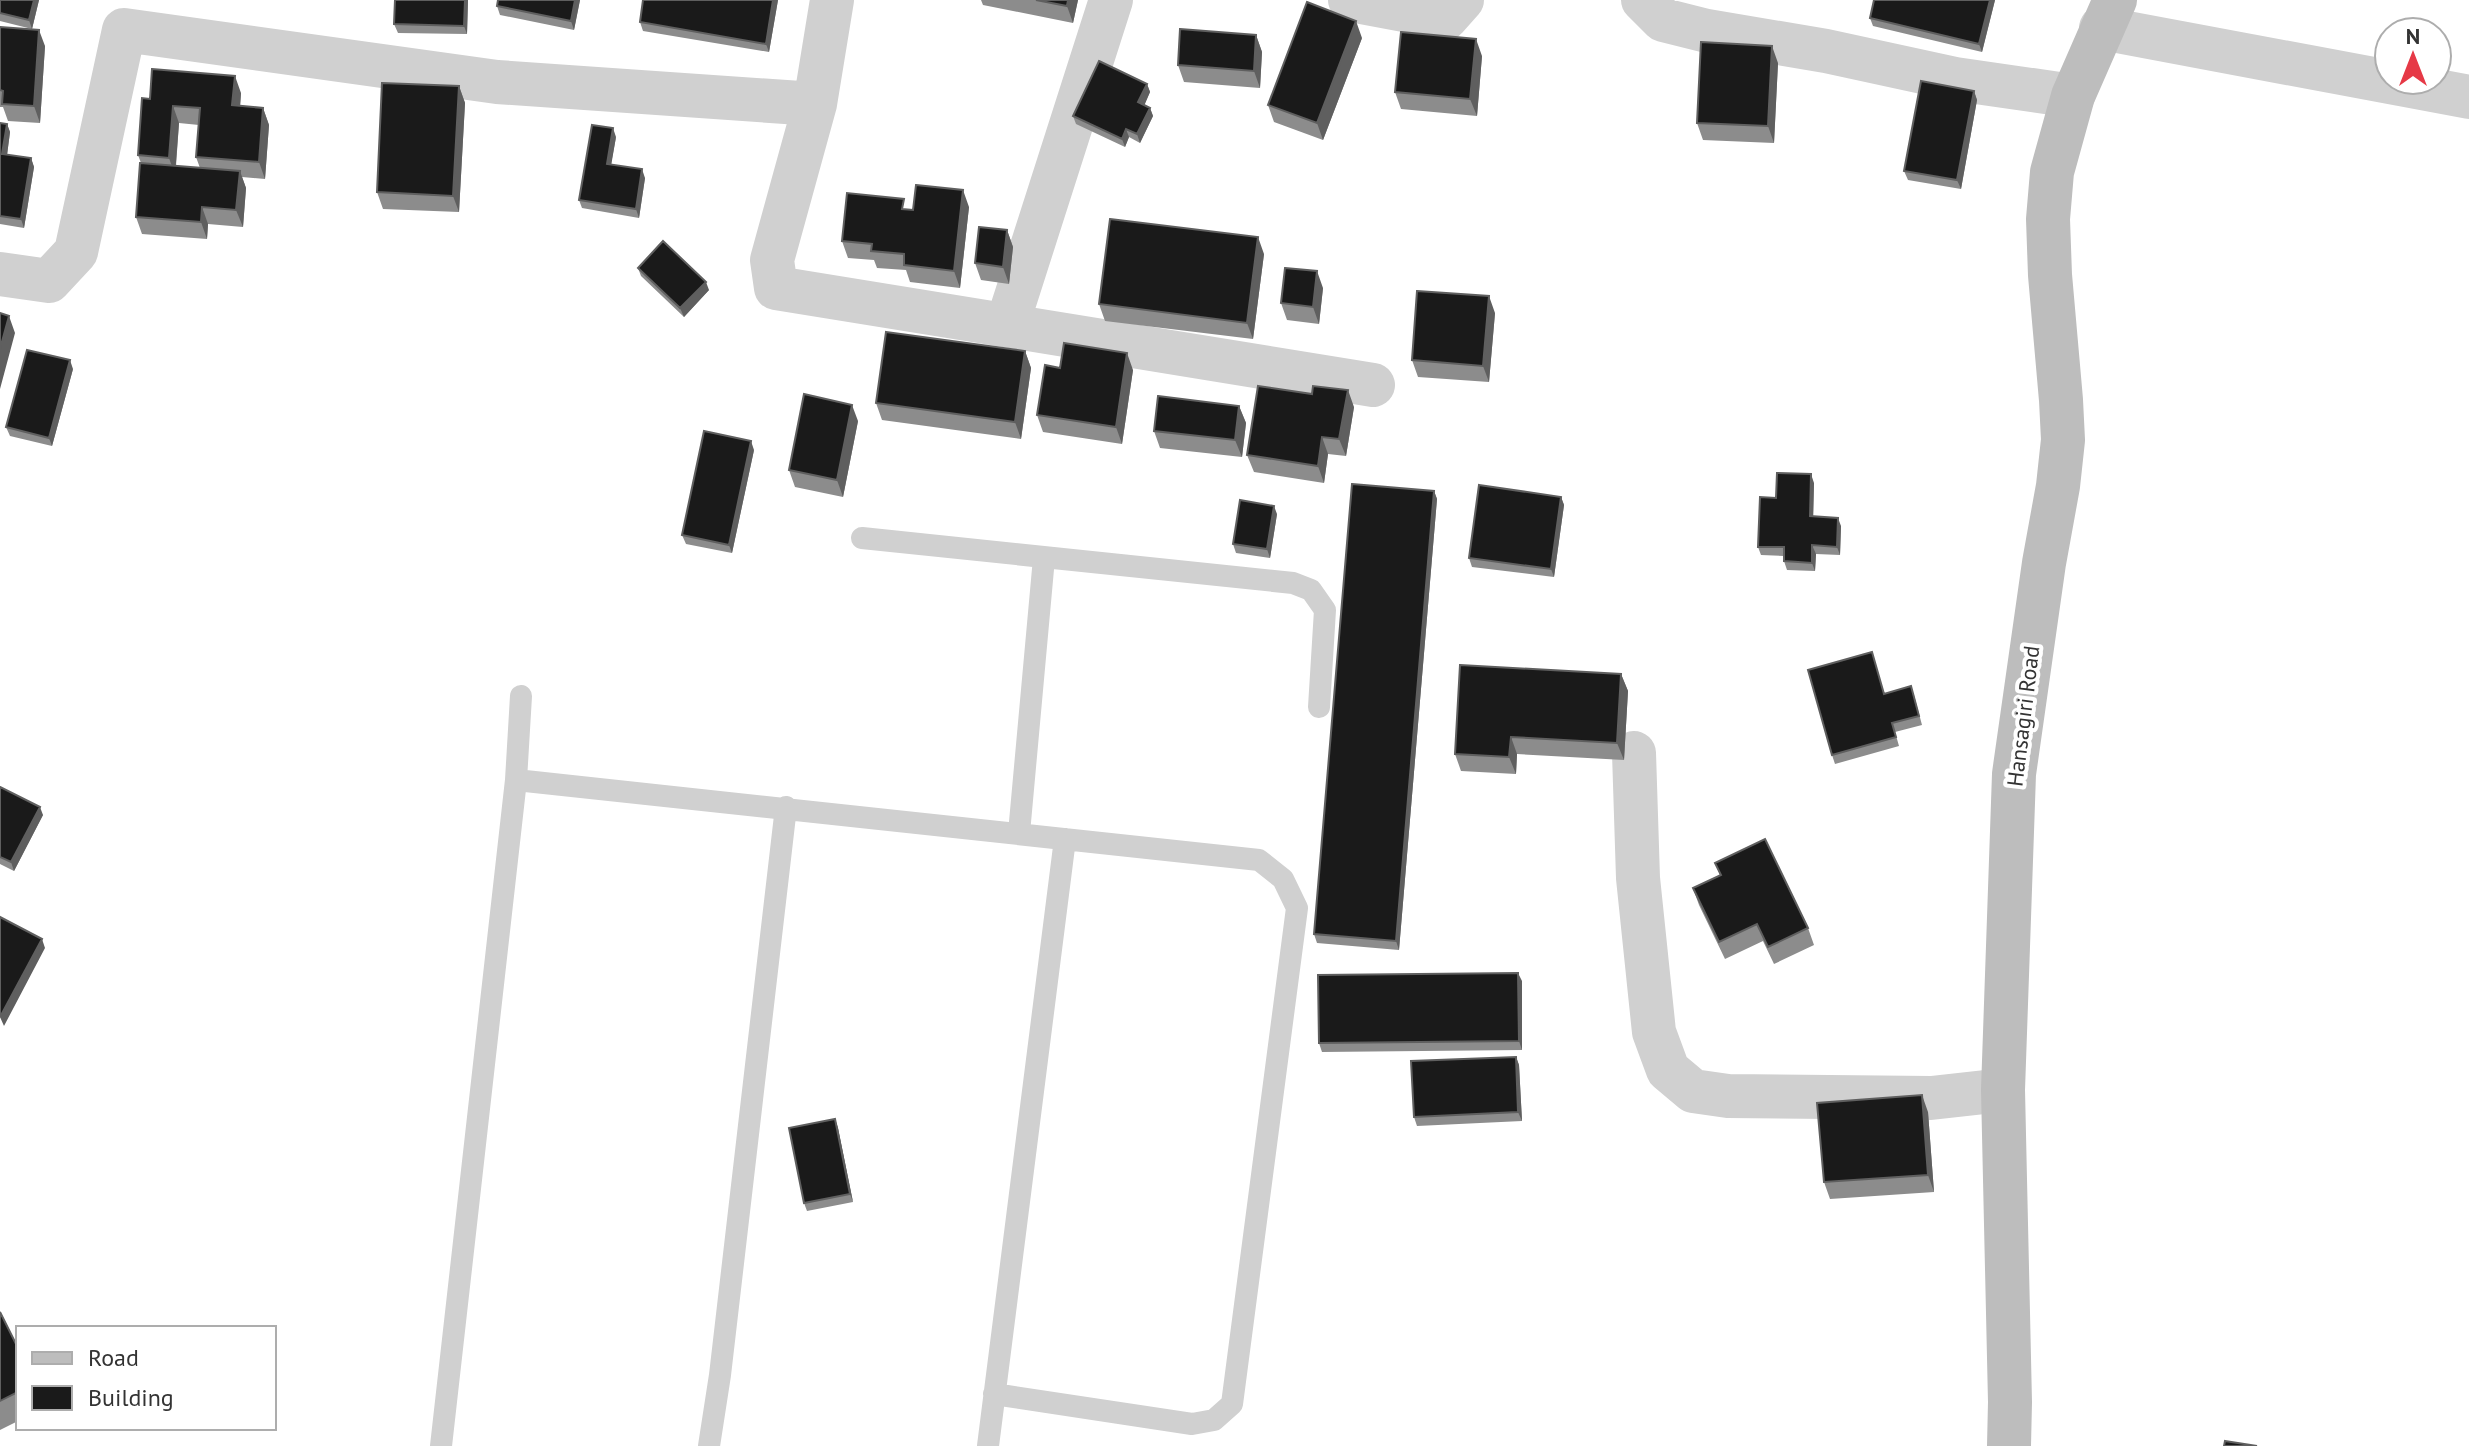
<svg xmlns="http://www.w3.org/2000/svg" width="2469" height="1446" font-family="'PT Sans',sans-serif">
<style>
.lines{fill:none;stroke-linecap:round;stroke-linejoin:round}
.lane{stroke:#d0d0d0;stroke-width:22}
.street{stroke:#d0d0d0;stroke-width:44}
.secondary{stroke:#bdbdbd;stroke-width:44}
.wall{fill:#8c8c8c;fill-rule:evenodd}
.shaded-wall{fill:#5f5f5f}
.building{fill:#1a1a1a;stroke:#5f5f5f;stroke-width:2}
.labels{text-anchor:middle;stroke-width:8;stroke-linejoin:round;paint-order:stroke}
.street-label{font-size:22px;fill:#333;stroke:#fff}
</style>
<rect width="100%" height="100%" fill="#fff"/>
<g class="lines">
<path class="lane" d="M862 538 1293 583 1311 590 1325 610 1319 707
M516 780 1259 860 1283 879 1297 908 1232 1404 1214 1420 1192 1424 994 1394
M1019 833 1044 558
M441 1446 516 780 521 696
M709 1446 720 1375 786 807
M988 1446 1065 839"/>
<path class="street" d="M832 0 815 104 772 260 776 288 1373 385
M1350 0 1446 18 1462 0
M1643 0 1663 20 1707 31 1826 51 1955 79 2073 96
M2101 28 2469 97
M0 274 49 281 76 252 124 30 497 82 815 104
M1007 325 1111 0
M1634 753 1638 878 1654 1032 1668 1070 1693 1091 1728 1096 1931 1098 2003 1090"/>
<path class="secondary" d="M2009 1446 2010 1402 2003 1090 2014 774 2044 563 2058 486 2063 440 2061 400 2050 275 2048 219 2052 172 2073 96 2115 0"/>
</g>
<path class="wall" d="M0 0H39L32 29 0 21Z
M468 0 467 34 398 33 394 24Z
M498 0H580L574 30 500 15 497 6Z
M778 0 769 52 643 31 640 22Z
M981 0H1078L1073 23 983 5Z
M1874 0H1995L1982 52 1873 26 1870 18Z
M0 27 45 46 40 123 8 121 3 107H0Z
M1256 35 1262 52 1260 88 1184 82 1178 65Z
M1362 38 1323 140 1274 122 1268 105Z
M1482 56 1477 116 1401 109 1395 92Z
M1778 63 1774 143 1703 140 1697 123Z
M1147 84 1150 92 1144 105 1150 108 1153 116 1140 143 1129 137 1125 147 1076 124 1073 116Z
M459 86 465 103 459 212 383 209 377 192Z
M1974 91 1977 100 1961 189 1908 180 1904 171Z
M241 93 240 106 263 108 269 125 265 179 242 177 246 188 243 227 208 224 207 239 142 234 136 217 141 163 138 155 150 99ZM179 123 199 125 196 157 200 168 176 166Z
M0 123 7 124 10 132 7 155 31 158 34 167 24 228 0 224Z
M616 137 611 164 645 178 639 218 582 208 579 200Z
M969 207 960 288 910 282 906 270 877 268 874 260 848 258 842 241 908 210Z
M1007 230 1013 247 1009 284 981 280 975 263Z
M1264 254 1253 339 1105 321 1099 304Z
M638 268 709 290 684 317 641 276Z
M1323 288 1319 324 1287 320 1281 303Z
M1495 313 1489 382 1418 377 1412 360Z
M1025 351 1031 368 1021 439 882 420 876 403Z
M1060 368 1133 370 1122 444 1043 432 1037 415Z
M73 369 52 446 10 436 6 427Z
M1239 406 1246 423 1242 457 1160 448 1154 431Z
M1354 407 1346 456 1328 454 1324 483 1254 472 1247 455Z
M858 421 843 497 795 487 789 470Z
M754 450 732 553 686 544 682 535Z
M1814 483 1813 517 1841 526 1840 555 1816 554 1815 571 1787 570 1784 561V556L1761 555 1758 547 1776 498Z
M1434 491 1437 499 1399 950 1317 943 1314 934Z
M1561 497 1564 505 1554 577 1472 567 1469 558Z
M1277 514 1270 558 1236 553 1233 544Z
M1872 652 1884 694 1914 695 1922 725 1895 732 1899 746 1835 764 1832 755Z
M1621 674 1628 691 1624 760 1517 754 1516 774 1461 771 1455 754Z
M0 787 43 815 14 871 0 864Z
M1715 863 1808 928 1814 945 1774 964 1763 941 1725 959 1699 905 1693 888 1720 875Z
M1522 981V1050L1322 1052 1319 1043Z
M1516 1057 1519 1065 1522 1121 1417 1126 1414 1117Z
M1928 1112 1934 1192 1830 1199 1824 1182Z
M835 1119 838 1128 853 1202 807 1211 804 1203Z
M0 1312 18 1348V1421L0 1430Z"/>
<path class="shaded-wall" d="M34 0H39L32 29 29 20Z
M465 0H468L467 34 464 26Z
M575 0H580L574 30 571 21Z
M773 0H778L769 52 766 44Z
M1068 0H1078L1073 23 1067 6Z
M1990 0H1995L1982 52 1979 44Z
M1356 21 1362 38 1323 140 1317 123Z
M39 30 45 46 40 123 34 106Z
M1256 35 1262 52 1260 88 1254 71Z
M1476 39 1482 56 1477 116 1470 99Z
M1772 46 1778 63 1774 143 1768 126Z
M235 76 241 93 239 122 232 105Z
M1147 84 1150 92 1142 111 1138 102Z
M459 86 465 103 459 212 453 196Z
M1974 91 1977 100 1961 189 1957 180Z
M173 106 179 123 175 175 169 158Z
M263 108 269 125 265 179 259 162Z
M1150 108 1153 116 1140 143 1137 134Z
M7 124 10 132 6 163 2 154Z
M613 128 616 137 610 172 607 164Z
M1126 129 1129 137 1125 147 1122 139Z
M31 158 34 167 24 228 21 219Z
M642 169 645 178 639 218 636 209Z
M240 171 246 188 243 227 236 210Z
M963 190 969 207 960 288 954 271Z
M202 207 208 224 207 239 201 222Z
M1007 230 1013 247 1009 284 1003 267Z
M1258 237 1264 254 1253 339 1247 323Z
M1317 271 1323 288 1319 324 1313 307Z
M706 282 709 290 684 317 680 308Z
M1489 296 1495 313 1489 382 1483 366Z
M9 316 15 333 0 389V349Z
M1025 351 1031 368 1021 439 1015 422Z
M1127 353 1133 370 1122 444 1116 427Z
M70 360 73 369 52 446 49 438Z
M1348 390 1354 407 1346 456 1339 439Z
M852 405 858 421 843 497 837 480Z
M1239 406 1246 423 1242 457 1235 440Z
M1322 437 1328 454 1324 483 1318 466Z
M751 441 754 450 732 553 729 545Z
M1811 474 1814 483 1813 525 1810 516Z
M1434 491 1437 499 1399 950 1396 941Z
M1561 497 1564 505 1554 577 1551 569Z
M1274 506 1277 514 1270 558 1267 549Z
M1838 518 1841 526 1840 555 1837 547Z
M1812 545 1816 554 1815 571 1812 563Z
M1621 674 1628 691 1624 760 1617 743Z
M1511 737 1517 754 1516 774 1509 757Z
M40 807 43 815 14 871 11 862Z
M42 939 45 948 4 1026 0 1017Z
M1518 973 1522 981V1050L1519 1041Z
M1516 1057 1519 1065 1522 1121 1518 1112Z
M1922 1095 1928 1112 1934 1192 1928 1175Z
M835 1119 838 1128 853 1202 850 1194Z"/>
<path class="building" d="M0 0H34L29 20 0 13Z
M395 0H465L464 26 394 24Z
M498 0H575L571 21 497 6Z
M643 0H773L766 44 640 22Z
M1036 0H1068L1067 6Z
M1874 0H1990L1979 44 1870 18Z
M1307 2 1356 21 1317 123 1268 105Z
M0 27 39 30 34 106 2 104 3 91 0 90Z
M1180 29 1256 35 1254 71 1178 65Z
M1401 32 1476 39 1470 99 1395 92Z
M1701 42 1772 46 1768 126 1697 123Z
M1099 61 1147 84 1138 102 1150 108 1137 134 1126 129 1122 139 1073 116Z
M152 69 235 76 232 105 263 108 259 162 196 157 200 108 173 106 169 158 138 155 142 98 150 99Z
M1921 81 1974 91 1957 180 1904 171Z
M382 83 459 86 453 196 377 192Z
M0 123 7 124 2 154 31 158 21 219 0 216Z
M592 125 613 128 607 164 642 169 636 209 579 200Z
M140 163 240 171 236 210 202 207 201 222 136 217Z
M916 185 963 190 954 271 904 265V254L871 251 872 244 842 241 847 193 904 199 902 209 913 210Z
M1110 219 1258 237 1247 323 1099 304Z
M979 227 1007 230 1003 267 975 263Z
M663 241 706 282 680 308 638 268Z
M1285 268 1317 271 1313 307 1281 303Z
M1417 291 1489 296 1483 366 1412 360Z
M0 313 9 316 0 349Z
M886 332 1025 351 1015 422 876 403Z
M1064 343 1127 353 1116 427 1037 415 1045 365 1060 368Z
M27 350 70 360 49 438 6 427Z
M1258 386 1312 394 1313 386 1348 390 1339 439 1322 437 1318 466 1247 455Z
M804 394 852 405 837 480 789 470Z
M1158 396 1239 406 1235 440 1154 431Z
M704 431 751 441 729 545 682 535Z
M1777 473 1811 474 1810 516 1838 518 1837 547 1812 545V563L1784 561V547H1758L1760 497 1776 498Z
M1352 484 1434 491 1396 941 1314 934Z
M1479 485 1561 497 1551 569 1469 558Z
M1240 500 1274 506 1267 549 1233 544Z
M1872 652 1884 694 1911 686 1919 716 1892 723 1896 737 1832 755 1808 670Z
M1460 665 1621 674 1617 743 1511 737 1509 757 1455 754Z
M0 787 40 807 11 862 0 857Z
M1765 839 1808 928 1768 947 1757 924 1719 942 1693 888 1721 875 1715 863Z
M0 917 42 939 0 1017Z
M1518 973 1519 1041 1319 1043 1318 975Z
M1516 1057 1518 1112 1414 1117 1411 1061Z
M1922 1095 1928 1175 1824 1182 1817 1103Z
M835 1119 850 1194 804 1203 789 1128Z
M0 1312 18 1348V1392L0 1401Z
M2225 1441 2257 1446H2224Z"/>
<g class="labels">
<g class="street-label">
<text transform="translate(2023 716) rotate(-83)" y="8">Hansagiri Road</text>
</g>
</g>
<rect x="16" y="1326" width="260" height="104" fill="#ffffff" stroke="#adadad" stroke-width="2"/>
<rect x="32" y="1352" width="40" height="12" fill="#bdbdbd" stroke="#adadad" stroke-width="2"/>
<text x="88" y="1366" font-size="24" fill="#333333">Road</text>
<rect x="32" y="1386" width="40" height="24" fill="#1a1a1a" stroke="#adadad" stroke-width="2"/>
<text x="88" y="1406" font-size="24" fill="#333333">Building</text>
<g transform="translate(2413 56)"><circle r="38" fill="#ffffff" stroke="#adadad" stroke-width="2"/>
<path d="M0-6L14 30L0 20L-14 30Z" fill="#e63946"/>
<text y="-12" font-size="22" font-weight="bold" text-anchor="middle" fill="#333333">N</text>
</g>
</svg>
